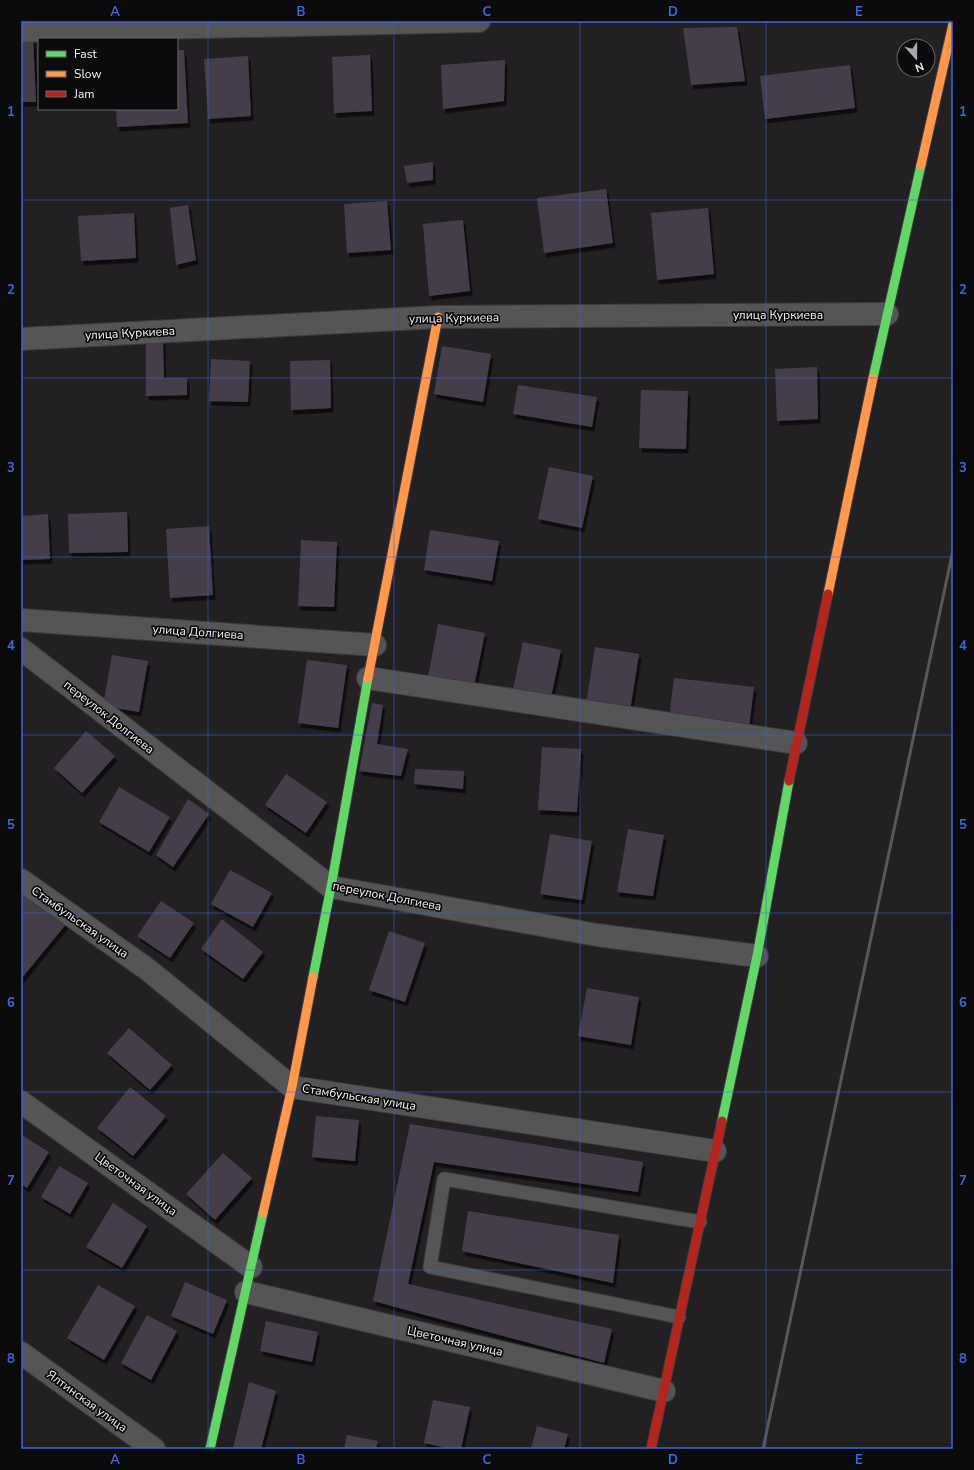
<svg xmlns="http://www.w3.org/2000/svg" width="974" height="1470" font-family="'Nunito Sans',sans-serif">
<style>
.building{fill:#453e4a;filter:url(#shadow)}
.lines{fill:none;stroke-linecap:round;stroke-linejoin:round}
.lane-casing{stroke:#3d3c3e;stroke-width:15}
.street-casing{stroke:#3d3c3e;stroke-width:24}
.fast-casing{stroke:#3d3c3e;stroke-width:11}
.slow-casing{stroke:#3d3c3e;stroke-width:11}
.jam-casing{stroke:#3d3c3e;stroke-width:11}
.lane{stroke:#555456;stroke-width:13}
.street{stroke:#555456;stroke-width:22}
.fast{stroke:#63d668;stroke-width:9}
.slow{stroke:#ff974d;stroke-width:9}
.jam{stroke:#b3261e;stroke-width:9}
.rail{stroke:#595759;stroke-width:3}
.grid{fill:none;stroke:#3d67dc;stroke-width:1;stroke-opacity:0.55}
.labels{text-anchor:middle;stroke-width:3.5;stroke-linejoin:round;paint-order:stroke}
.street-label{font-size:12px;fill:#f4f2f5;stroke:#0b0a0c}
.neatline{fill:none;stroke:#3d67dc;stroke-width:1.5}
.grid-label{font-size:13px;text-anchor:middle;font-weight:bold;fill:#3d67dc}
</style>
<defs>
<filter id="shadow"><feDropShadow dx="2.5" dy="4.5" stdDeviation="0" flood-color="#0009"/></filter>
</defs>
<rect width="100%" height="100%" fill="#222023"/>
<path class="building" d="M737 27 745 81 691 85 683 28Z
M33 35 36 102H21V36Z
M177 50H184L188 123 117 127 116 109H177Z
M370 55 372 111 334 113 332 57Z
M248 56 251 116 208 119 204 59Z
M505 60 504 101 443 109 441 65Z
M850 65 855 108 765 119 760 76Z
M433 162V180L407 183 404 166Z
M606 189 613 243 544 253 537 198Z
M387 201 391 250 347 253 344 204Z
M188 205 196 260 176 265 170 208Z
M708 208 714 274 657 280 651 213Z
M134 213 136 258 81 261 78 216Z
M463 220 470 291 429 296 423 224Z
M163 340 164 378H187V395L146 396V341Z
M442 346 491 354 483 402 434 394Z
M211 359 250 361 248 402 209 401Z
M330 360 331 408 291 410 290 361Z
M817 367 818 419 777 421 775 369Z
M518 385 597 397 592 427 513 414Z
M641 390 688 391 686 449 639 448Z
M549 467 593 476 582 528 538 519Z
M127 512 128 552 69 553 68 514Z
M48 514 50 559 21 560V516Z
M209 526 213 595 170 598 166 529Z
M430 530 499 541 492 581 424 570Z
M301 540 337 542 334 607 298 606Z
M438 624 485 633 474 686 428 677Z
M523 642 561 650 550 702 512 694Z
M595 647 639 654 630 711 586 704Z
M112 655 148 661 139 712 103 706Z
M307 660 347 665 338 728 298 723Z
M674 678 754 687 749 727 669 718Z
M372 703 383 705 377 744 408 749 401 776 359 771Z
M86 731 115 756 82 793 54 768Z
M542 747 581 749 577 812 538 810Z
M415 769 464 771 463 789 414 784Z
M286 774 327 802 306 833 265 805Z
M119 787 170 817 149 852 99 822Z
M188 799 209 814 173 867 156 855Z
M628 829 664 835 653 896 617 892Z
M550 834 592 841 582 900 540 894Z
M230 870 272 893 253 927 211 904Z
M21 892 67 923 21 979Z
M161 901 194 923 170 958 137 936Z
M222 919 263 952 243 979 201 949Z
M389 931 425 943 405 1002 369 990Z
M587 988 639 997 631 1045 578 1036Z
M129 1028 172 1065 150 1090 107 1053Z
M130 1087 166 1116 133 1156 97 1128Z
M316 1116 359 1120 355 1161 312 1157Z
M410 1124 643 1162 638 1192 434 1162 408 1284 612 1329 604 1363 373 1301Z
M23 1136 49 1152 27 1188 21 1184V1139Z
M223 1153 252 1178 215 1220 186 1194Z
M59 1166 88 1183 70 1214 41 1197Z
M113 1203 147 1226 122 1268 86 1247Z
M468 1211 619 1235 613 1283 462 1251Z
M185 1282 227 1300 213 1334 171 1316Z
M98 1285 135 1306 104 1360 67 1338Z
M147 1315 177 1331 151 1380 121 1363Z
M266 1321 318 1332 312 1362 260 1351Z
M249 1382 276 1391 261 1449H235L233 1448Z
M433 1400 470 1407 461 1449H451L424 1443Z
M537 1426 568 1434 564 1449H531Z
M347 1435 378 1441 376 1449H344Z"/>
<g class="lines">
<defs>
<path id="lane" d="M679 1317 430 1267 444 1179 700 1222"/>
<path id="street" d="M21 31 479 21
M21 339 438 317 887 314
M21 620 375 645
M21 649 331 887 597 935 757 956
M368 678 796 743
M21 880 147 969 292 1087 715 1151
M21 1102 251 1267
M246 1292 664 1391
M21 1353 154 1449"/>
<path id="fast" d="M873 378 921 165
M313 977 331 887 368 678
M722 1121 757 956 789 781
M210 1449 263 1213"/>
<path id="slow" d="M921 165 953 24
M828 594 873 378
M368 678 438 317
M263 1213 292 1087 313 977"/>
<path id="jam" d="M789 781 828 594
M651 1449 722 1121"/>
</defs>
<use href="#lane" class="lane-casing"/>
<use href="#street" class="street-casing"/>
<use href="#fast" class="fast-casing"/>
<use href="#slow" class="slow-casing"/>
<use href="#jam" class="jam-casing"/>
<use href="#lane" class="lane"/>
<use href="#street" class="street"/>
<use href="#fast" class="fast"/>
<use href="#slow" class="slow"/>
<use href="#jam" class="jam"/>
<path class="rail" d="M763 1449 953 550"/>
</g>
<path class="grid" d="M208 21V1449M394 21V1449M580 21V1449M766 21V1449M21 200H953M21 378H953M21 557H953M21 735H953M21 913H953M21 1092H953M21 1270H953"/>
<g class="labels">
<g class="street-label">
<text x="778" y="319">улица Куркиева</text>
<text transform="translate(454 318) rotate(-1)" y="4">улица Куркиева</text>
<text transform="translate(130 333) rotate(-3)" y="4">улица Куркиева</text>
<text transform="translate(198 632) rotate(4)" y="4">улица Долгиева</text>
<text transform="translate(109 717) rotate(38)" y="4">переулок Долгиева</text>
<text transform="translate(387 896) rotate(11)" y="4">переулок Долгиева</text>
<text transform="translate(80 922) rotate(35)" y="4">Стамбульская улица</text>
<text transform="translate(359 1097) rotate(9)" y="4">Стамбульская улица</text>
<text transform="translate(136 1184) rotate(36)" y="4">Цветочная улица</text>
<text transform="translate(455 1341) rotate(13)" y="4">Цветочная улица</text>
<text transform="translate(87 1401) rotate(36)" y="4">Ялтинская улица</text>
</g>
</g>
<rect width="974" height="1470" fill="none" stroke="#0b0a0c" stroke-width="44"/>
<rect x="38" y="38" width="140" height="72" fill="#0b0a0c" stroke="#686769"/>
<rect x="46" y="51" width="20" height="6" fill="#63d668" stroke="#686769"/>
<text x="74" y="58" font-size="12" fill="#f4f2f5">Fast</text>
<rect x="46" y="71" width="20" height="6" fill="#ff974d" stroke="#686769"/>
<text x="74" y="78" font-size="12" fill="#f4f2f5">Slow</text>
<rect x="46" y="91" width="20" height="6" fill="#b3261e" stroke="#686769"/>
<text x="74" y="98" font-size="12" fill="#f4f2f5">Jam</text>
<g transform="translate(916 58) rotate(159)"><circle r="19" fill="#0b0a0c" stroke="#686769"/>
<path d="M0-3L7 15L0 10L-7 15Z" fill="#aaa8ac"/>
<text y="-6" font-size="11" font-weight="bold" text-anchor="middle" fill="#f4f2f5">N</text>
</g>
<rect x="22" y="22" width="930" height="1426" class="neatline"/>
<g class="grid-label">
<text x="115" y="16">A</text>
<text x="301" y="16">B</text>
<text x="487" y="16">C</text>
<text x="673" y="16">D</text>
<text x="859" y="16">E</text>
<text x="11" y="116">1</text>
<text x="963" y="116">1</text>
<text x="11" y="294">2</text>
<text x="963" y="294">2</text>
<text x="11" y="472">3</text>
<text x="963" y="472">3</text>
<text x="11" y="650">4</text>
<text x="963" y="650">4</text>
<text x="11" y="829">5</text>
<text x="963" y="829">5</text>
<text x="11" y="1007">6</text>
<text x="963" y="1007">6</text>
<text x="11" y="1185">7</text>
<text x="963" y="1185">7</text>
<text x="11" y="1363">8</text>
<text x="963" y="1363">8</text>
<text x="115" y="1464">A</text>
<text x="301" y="1464">B</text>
<text x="487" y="1464">C</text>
<text x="673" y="1464">D</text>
<text x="859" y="1464">E</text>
</g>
</svg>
